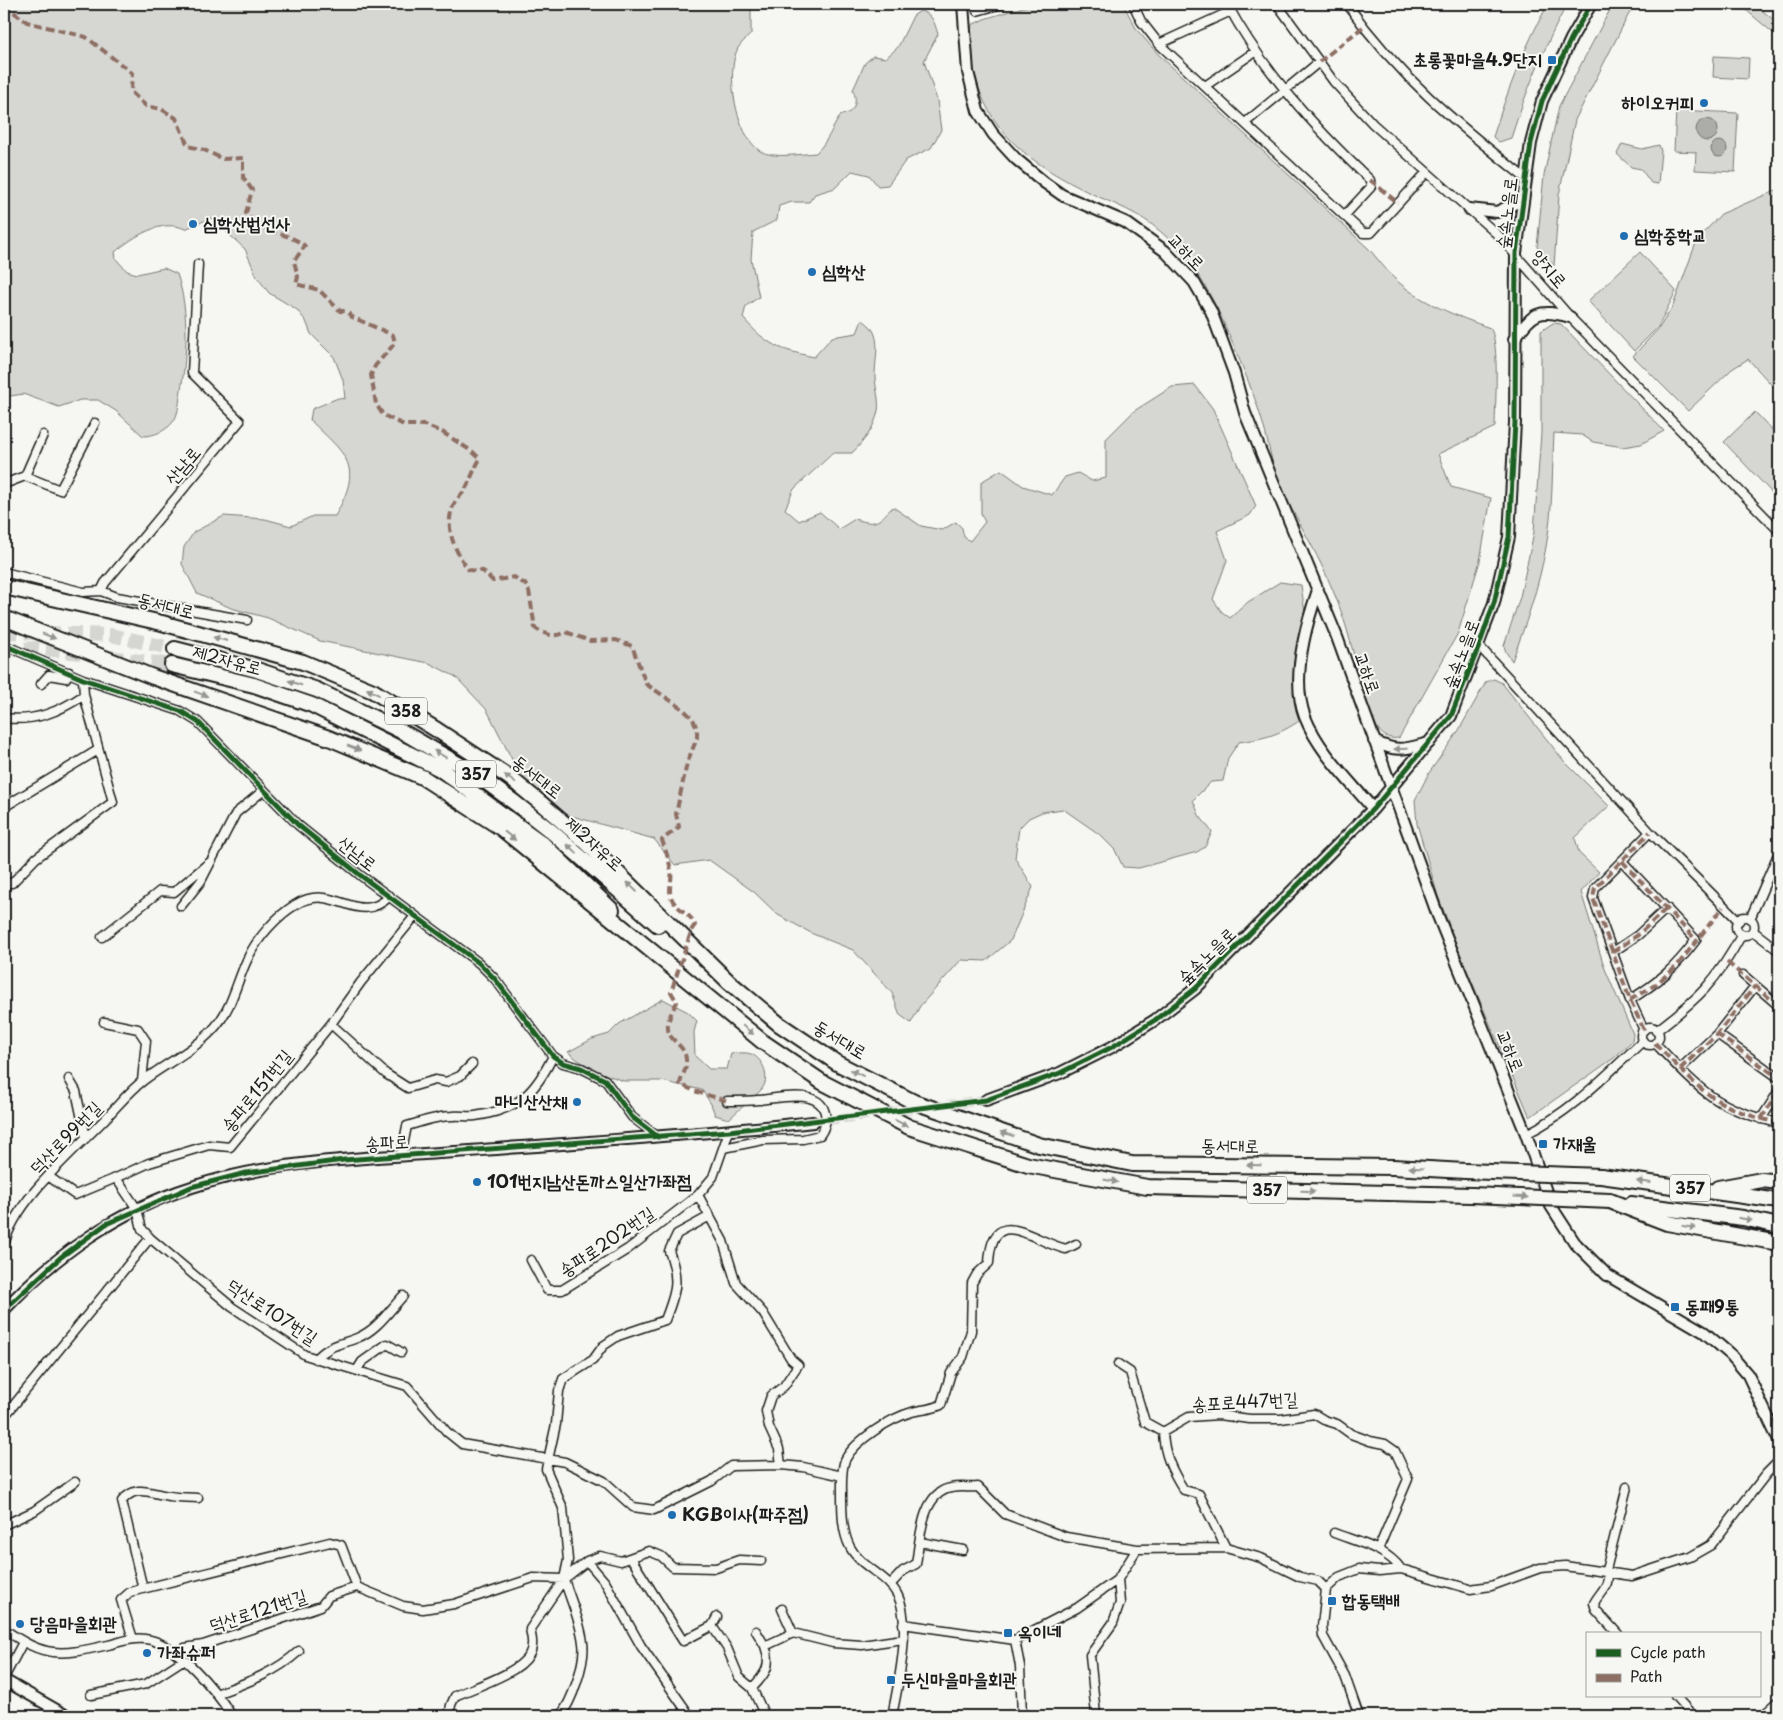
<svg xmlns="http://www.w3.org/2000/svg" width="1783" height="1720" font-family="'Playpen Sans','Poor Story',sans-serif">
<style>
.green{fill:#d6d6d2;stroke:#797977}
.water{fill:#acaca9;stroke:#727271}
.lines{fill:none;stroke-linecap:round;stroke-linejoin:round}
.tertiary-tunnel{stroke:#d5d5d2;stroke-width:10;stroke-dasharray:10 5;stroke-linecap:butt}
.trunk-tunnel{stroke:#d5d5d2;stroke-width:14;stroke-dasharray:14 7;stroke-linecap:butt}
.minor-casing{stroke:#1c1c1c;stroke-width:11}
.tertiary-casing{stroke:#1c1c1c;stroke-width:14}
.trunk-casing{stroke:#1c1c1c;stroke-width:18}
.minor{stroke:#f6f6f2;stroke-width:8}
.tertiary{stroke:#f6f6f2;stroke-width:10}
.trunk{stroke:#f6f6f2;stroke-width:14}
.trunk-bridge-casing{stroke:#1c1c1c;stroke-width:18;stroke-linecap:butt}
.trunk-bridge{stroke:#f6f6f2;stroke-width:14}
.quiet{stroke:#8d6e63;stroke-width:4;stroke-dasharray:8 4;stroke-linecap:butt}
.cycleway-casing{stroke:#f6f6f2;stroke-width:8}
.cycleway{stroke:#1b5e20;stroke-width:5}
.oneway{fill:#949492}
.poi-dot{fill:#1f6fb2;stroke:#f6f6f2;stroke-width:2}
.labels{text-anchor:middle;stroke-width:4;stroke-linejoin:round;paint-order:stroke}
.shield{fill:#f6f6f2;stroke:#5d5d5c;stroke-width:1}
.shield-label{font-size:16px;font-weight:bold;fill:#1c1c1c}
.poi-label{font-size:18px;font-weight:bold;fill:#1c1c1c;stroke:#f6f6f2;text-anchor:start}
.street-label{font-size:18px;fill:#1c1c1c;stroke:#f6f6f2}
</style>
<rect width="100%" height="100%" fill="#f6f6f2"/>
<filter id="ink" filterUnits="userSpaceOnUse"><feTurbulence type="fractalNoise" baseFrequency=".02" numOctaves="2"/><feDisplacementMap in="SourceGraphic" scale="10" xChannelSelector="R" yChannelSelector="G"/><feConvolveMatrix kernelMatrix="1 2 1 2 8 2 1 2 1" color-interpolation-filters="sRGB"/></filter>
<g filter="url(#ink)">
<path class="green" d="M4 4H751V34C747 38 741 43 738 48 725 73 736 135 760 151 773 159 801 154 816 153 829 140 831 129 841 115 855 113 858 102 853 90L865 63 873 56 886 58 898 47 913 16 920 11C933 14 934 22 938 34L924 61 937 100 941 130 931 148 906 160 888 185 878 186 869 175 852 171 835 188 815 194 809 202H792L779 206 777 220 753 232 751 259 759 297 746 306 743 318C768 346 778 349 814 357L832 337 857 333 862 320C884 332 875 355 875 376 875 387 880 400 878 411 874 429 864 441 852 453H833L794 489 785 509 799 521 820 512 839 529 855 519C878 526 877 522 893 507L921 526 942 530 956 522 962 528 964 537 970 541 985 522 981 514V482L1001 470 1023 486 1052 495 1065 477 1078 473 1092 481 1106 478V439L1134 411 1172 387 1195 385 1213 409 1256 506 1250 515 1217 531 1227 560 1213 599 1221 611 1230 618 1248 602 1280 582 1301 585 1305 613 1301 656 1305 717C1281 734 1268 738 1239 742L1228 758 1223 781 1211 782 1193 800 1199 815 1212 832 1205 847 1197 852 1139 868 1123 867 1115 850 1099 834 1063 809 1042 812 1029 818 1019 828 1015 858 1033 887 1011 940 986 961 961 960 920 1006 911 1023 900 1015 892 993 853 950 813 934 778 915 754 892 709 860 675 865 654 839 568 815 530 795 487 710 456 677 429 663 320 641 268 618 231 608 197 593 182 564 184 547 194 532 224 516 265 519 291 526 313 516H335C364 465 347 456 310 420L312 409 338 398 345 399 343 380 334 357 311 334 306 321 296 309 269 293 257 277 245 249 211 218 185 229C162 218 133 237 115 252L116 259 127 271 137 274 164 268 177 274C190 313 187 356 180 396 179 404 178 416 173 422 166 431 154 436 143 436L116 411 98 400H80L59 407 23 394 4 397Z
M1033 4H1123L1137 30 1158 54 1369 249C1377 258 1385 269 1394 278 1420 303 1457 316 1490 328 1500 340 1495 408 1495 427L1438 454 1451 487 1491 498 1480 561 1458 633 1399 738C1389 740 1381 735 1377 727 1360 692 1355 651 1342 614 1331 582 1315 551 1299 522 1295 513 1288 505 1284 496 1273 473 1270 448 1263 424 1255 396 1243 368 1232 342 1215 301 1195 261 1161 232 1140 213 1114 204 1088 192 1038 167 993 138 977 82 973 66 967 41 972 25L984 19Z
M1548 4H1567C1544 48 1526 91 1511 138L1499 142 1493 137C1507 91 1525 46 1548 4Z
M1613 4H1634L1575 120 1559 195 1554 266 1537 247 1544 175 1559 106Z
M1739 4H1754L1779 24V38Z
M1714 56 1749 58 1748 79 1713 77Z
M1676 110 1738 113 1735 172 1695 170 1696 152 1674 151Z
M1622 144 1642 149 1659 145 1661 151 1658 184 1651 183 1641 169 1631 167 1617 154Z
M1779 189V393L1748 359 1732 369 1688 411 1633 356 1659 328 1673 306 1697 240 1721 214Z
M1640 252 1676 291 1658 327 1634 351 1588 301Z
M1553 323 1561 324 1664 431 1641 444 1623 447 1593 442 1582 435 1554 433C1552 471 1553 510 1546 547 1539 586 1526 624 1512 661L1506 652 1504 646 1520 597 1534 532 1541 433V331Z
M1755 412 1779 437V488L1773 494 1724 442Z
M1494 679 1502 683 1564 761 1609 806 1575 838 1579 853 1599 872 1581 892 1605 969 1633 1034 1632 1041 1614 1058 1530 1117 1462 959 1438 896 1417 824 1415 800 1429 773 1459 730 1486 682Z
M663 999 688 1012 697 1021 694 1032 695 1056 709 1069H727L731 1054C737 1053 746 1052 751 1054 764 1059 771 1079 761 1090 752 1100 739 1109 729 1119L715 1115 711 1104 702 1090 661 1081H624L601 1073 578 1060 568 1052 592 1039 609 1034 619 1024Z"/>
<path class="water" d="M1696 130a11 11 0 1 1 22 0a11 11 0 1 1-22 0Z
M1711 149a8 8 0 1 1 16 0a8 8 0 1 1-16 0Z"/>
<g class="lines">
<path class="tertiary-tunnel" d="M813 1122 986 1100"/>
<path class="trunk-tunnel" d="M4 632 111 635 175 649
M4 650 37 648 88 654
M109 657 172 665"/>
<defs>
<path id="minor" d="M1133 4 1141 21 1159 44 1363 233H1371L1426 173
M1227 4C1263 71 1315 128 1370 180L1371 187 1345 215
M1277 4 1334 82 1373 124 1499 236 1570 317 1779 531
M1347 4C1398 76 1456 123 1525 178
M977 11 1002 4
M1159 44 1231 11
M1205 86 1256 51
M1245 123 1319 62
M25 476 60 490 95 423
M4 484 25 476 43 435
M4 572 83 592 101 591 117 597 247 620
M101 591 105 583 240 421 192 373 198 264
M4 645 83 679 180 711 198 722 298 825 360 875 479 963 495 979 553 1056 563 1063 581 1068 605 1080 632 1117 658 1137
M1479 646 1650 832 1739 921
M41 684 49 675 66 678 69 672
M4 718C34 722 59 712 84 695
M4 807 98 750
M1622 861 1696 940C1675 968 1660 981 1630 1000
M4 883H12L36 858 113 802 84 695 83 679
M181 906 201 881 236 813 264 790
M415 916 361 982 331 1024 230 1147 209 1145 149 1163 116 1178 137 1209 142 1229 150 1238 232 1307 305 1355 407 1386 447 1432 462 1444 565 1462 604 1481 633 1507 654 1510 712 1481 731 1466 781 1465 803 1467 842 1476
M1736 926a9 9 0 1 1 18 0a9 9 0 1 1-18 0Z
M1750 919 1779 852
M1753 931 1779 951
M102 937 160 891 174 892 210 862
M1613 952 1638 935 1667 908
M1743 975 1779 1006
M104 1022 138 1029 146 1041 142 1081
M331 1024 386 1074 408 1088 435 1080 446 1082 460 1076 472 1064
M1641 1036a9 9 0 1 1 18 0a9 9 0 1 1-18 0Z
M1644 1030 1630 1000 1593 898 1595 888 1650 832
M1656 1031C1698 999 1717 981 1742 934
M1717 1034 1779 1078
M1655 1043C1699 1089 1715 1109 1779 1123
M1680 1069 1717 1034 1755 986
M69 1079 76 1091 86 1138
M1761 1119 1779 1091
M1526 1134C1571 1112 1606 1075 1643 1041
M724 1148 763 1140 803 1139 820 1135C825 1128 827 1122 825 1113 819 1087 776 1099 758 1100 748 1101 737 1101 727 1101
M401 1156 407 1126C421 1122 437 1116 452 1116 460 1115 467 1117 475 1116 518 1110 535 1093 553 1056
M48 1176 75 1195 116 1178
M698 1195 723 1241 736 1283 763 1313 791 1359 798 1365 784 1386 771 1396 766 1411 769 1427 779 1449 781 1465
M4 1246C13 1202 73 1152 104 1120 117 1107 129 1091 144 1080 168 1062 197 1049 216 1026 233 1006 237 980 248 958 257 938 277 916 295 905 335 880 356 929 390 896
M531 1260 547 1290H562L628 1249 698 1195 713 1177 729 1131
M316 1359C330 1344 340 1345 357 1338 377 1330 389 1311 403 1296
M1118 1364 1130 1372 1145 1422 1163 1432C1164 1455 1172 1471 1184 1490L1199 1494 1226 1548
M357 1370 362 1362 387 1344 401 1352
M4 1417 150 1238
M1163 1432 1189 1417 1218 1415 1250 1419H1281L1314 1414 1324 1420 1337 1424 1351 1434 1370 1441 1385 1444 1395 1451 1408 1479 1378 1550
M4 1525 34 1511 75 1482
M1334 1533C1357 1542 1386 1548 1401 1569
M920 1542 963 1550
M631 1558 683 1641 712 1626 727 1648 739 1677 752 1688 765 1716
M587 1561 605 1582 641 1646 690 1716
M890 1585 903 1571 916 1564C920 1541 921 1493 951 1488 960 1486 970 1488 978 1487L1005 1514 1066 1537 1137 1549 1226 1548 1261 1558 1300 1577 1318 1581 1326 1589
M143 1589 122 1501C137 1483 151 1494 170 1496 179 1498 189 1497 198 1498
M1326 1589 1339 1577 1359 1569 1379 1571 1401 1569 1470 1589 1491 1586 1540 1568 1565 1566 1632 1576 1690 1557 1711 1545 1767 1473 1779 1461
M1326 1589 1322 1626 1323 1636 1345 1676 1359 1716
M782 1609 793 1633
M903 1624 1015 1640 1077 1608 1118 1579 1137 1549
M712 1626 717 1617
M4 1629C45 1658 59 1656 108 1645 120 1642 133 1637 145 1639 177 1642 216 1691 232 1716
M756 1631 765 1646 793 1633 833 1643 862 1645 903 1639
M1618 1634 1596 1610 1594 1603C1601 1590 1612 1585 1606 1570L1627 1487
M133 1639 121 1600 130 1592 330 1542 341 1545 357 1587
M1015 1640 1020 1666 1022 1716
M177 1654 185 1648 203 1645 321 1606 329 1596 357 1587 403 1606 423 1609 454 1604 533 1578 564 1579 587 1561 600 1556 621 1561 649 1551 661 1556 673 1567 716 1568 739 1560 761 1561
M4 1678 23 1642
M752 1688C766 1674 772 1665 765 1646
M216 1694C246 1683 275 1673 299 1651
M91 1695 146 1684 183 1660
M1675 1696 1693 1716
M1096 1715 1090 1655 1113 1623 1120 1603 1118 1579
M449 1716 451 1705 455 1696C475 1687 519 1673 529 1655 534 1647 532 1638 530 1629L564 1579 568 1560 563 1508 546 1469 556 1424 559 1391 563 1379 593 1360 603 1346 618 1336 665 1320C676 1292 680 1280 669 1251L677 1234 710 1216
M560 1716C572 1702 586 1661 583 1643 581 1622 570 1599 564 1579
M892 1716C898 1685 912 1624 898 1596 888 1575 861 1568 850 1547 842 1532 842 1511 842 1494 842 1484 841 1470 845 1460 855 1440 891 1418 912 1412 922 1409 931 1410 941 1405L951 1373 963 1357 971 1331 972 1283 977 1274 989 1263C992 1201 1033 1242 1066 1249L1076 1244
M1762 1716 1779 1701"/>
<path id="tertiary" d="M963 4 968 72 978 111 993 134 1016 159 1045 183 1062 195 1125 222 1165 251 1194 282 1211 311 1234 373 1245 413 1337 637 1438 916 1526 1134 1551 1206 1575 1243 1607 1275 1704 1332 1731 1355 1748 1375 1779 1441
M1777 4 1779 6
M1469 209 1497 212 1522 200
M1514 339C1534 313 1537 308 1570 317
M1317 593C1305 628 1291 681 1305 717 1319 752 1349 780 1373 809
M1374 741C1397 753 1405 749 1429 743
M986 1100 1060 1073 1112 1047 1155 1020 1195 989 1373 809 1451 716 1494 603 1509 537 1515 422 1516 253 1531 143 1542 101 1571 39 1591 4
M4 1310C55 1255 119 1210 192 1187 274 1160 368 1158 455 1152 574 1143 694 1135 813 1122
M4 1680 67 1716"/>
<path id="trunk" d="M4 587 162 623 303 662 373 691 437 730 510 778 543 805 587 843 729 982 779 1024 837 1063 914 1102 1039 1145 1132 1164 1393 1167 1465 1171
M4 618 153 677 329 738 422 777 501 828 763 1042 822 1082 909 1127 1028 1165 1147 1187 1472 1195
M175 649 257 670 317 690 403 732 477 775 515 803 552 832 658 925
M172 665 254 685 312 705 440 769 543 844 612 910
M1601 1176 1779 1201
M1718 1188 1762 1180 1779 1182
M1610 1201 1667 1223 1779 1243
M1631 1204 1743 1218 1779 1226"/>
</defs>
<use href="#minor" class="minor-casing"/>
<use href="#tertiary" class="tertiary-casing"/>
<use href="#trunk" class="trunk-casing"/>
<use href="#minor" class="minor"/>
<use href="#tertiary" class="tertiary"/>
<use href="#trunk" class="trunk"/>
<defs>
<path id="trunk-bridge" d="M1465 1171 1601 1176
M1472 1195 1610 1201"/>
</defs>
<use href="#trunk-bridge" class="trunk-bridge-casing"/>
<use href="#trunk-bridge" class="trunk-bridge"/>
<path class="quiet" d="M4 5 27 22 86 37 132 73 131 92 146 106 161 109 176 118 188 146 204 150 223 159 243 158V177L252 190 246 213C262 235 285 230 305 246L294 261 298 277 296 284 319 290 340 311H346L352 317 393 335 395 343 375 366 371 375 376 404 383 415 404 425H424L442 432 473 452 480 459C474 469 471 479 466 488 463 494 457 498 454 504 443 527 455 552 469 570L483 571 493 581 514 577 525 584 529 591 535 628C545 635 555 638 566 632L590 641 616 640 632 646 646 684 683 709 693 719 697 729V738L687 763 676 814 679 827 662 840C665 849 669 860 671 870 673 879 668 887 671 897 676 910 690 912 695 925L692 929 671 992 677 1002C651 1047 689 1035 686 1065 686 1071 681 1077 680 1084L694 1091 727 1101
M1319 62 1363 27
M1370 180 1398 203
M1622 861 1696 940
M1613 952 1638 935 1667 908
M1727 962 1779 1006
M1630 1000 1655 985 1677 966 1723 907
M1644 1030 1630 1000 1593 898 1595 888 1650 832
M1717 1034 1779 1078
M1655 1043C1699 1089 1715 1109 1779 1123
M1680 1069 1717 1034 1755 986
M1761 1119 1779 1091"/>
<defs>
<path id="cycleway" d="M4 645 83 679 180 711 198 722 298 825 360 875 479 963 495 979 553 1056 563 1063 581 1068 605 1080 632 1117 658 1137
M4 1310 61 1257 106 1224 191 1187 246 1173 344 1160 729 1131 986 1100 1060 1073 1112 1047 1155 1020 1195 989 1373 809 1451 716 1479 646 1494 603 1509 537 1515 422 1516 253 1531 143 1542 101 1571 39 1591 4"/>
</defs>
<use href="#cycleway" class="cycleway-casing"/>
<use href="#cycleway" class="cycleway"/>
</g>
<defs><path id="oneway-solid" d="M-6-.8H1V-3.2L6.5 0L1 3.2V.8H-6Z" transform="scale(1.25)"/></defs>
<g class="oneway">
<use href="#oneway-solid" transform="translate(49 636) rotate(21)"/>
<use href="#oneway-solid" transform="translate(220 639) rotate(-165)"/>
<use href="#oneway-solid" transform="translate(295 683) rotate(-161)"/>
<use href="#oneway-solid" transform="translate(373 692) rotate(-153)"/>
<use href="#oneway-solid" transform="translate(201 694) rotate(20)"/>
<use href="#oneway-solid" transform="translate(354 748) rotate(21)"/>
<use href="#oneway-solid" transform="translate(1401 749) rotate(178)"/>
<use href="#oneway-solid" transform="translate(440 754) rotate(-149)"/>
<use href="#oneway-solid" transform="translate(510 779) rotate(-143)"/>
<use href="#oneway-solid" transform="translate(510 836) rotate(38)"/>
<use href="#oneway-solid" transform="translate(572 849) rotate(-138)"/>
<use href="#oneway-solid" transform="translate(632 887) rotate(-136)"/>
<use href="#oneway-solid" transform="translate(748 1030) rotate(39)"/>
<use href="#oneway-solid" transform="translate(857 1073) rotate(-153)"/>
<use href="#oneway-solid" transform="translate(901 1123) rotate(27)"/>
<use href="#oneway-solid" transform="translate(1007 1134) rotate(-162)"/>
<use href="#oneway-solid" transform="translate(1254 1165) rotate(-179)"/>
<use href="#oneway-solid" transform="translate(1416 1168) rotate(-177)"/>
<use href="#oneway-solid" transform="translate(1111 1181) rotate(11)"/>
<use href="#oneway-solid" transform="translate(1644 1182) rotate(-172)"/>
<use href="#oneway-solid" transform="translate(1308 1191) rotate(1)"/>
<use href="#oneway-solid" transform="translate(1521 1197) rotate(3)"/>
<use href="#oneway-solid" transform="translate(1745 1219) rotate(10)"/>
<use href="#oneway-solid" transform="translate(1689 1227) rotate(10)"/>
</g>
</g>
<g class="poi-dot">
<rect x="1547" y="55" width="10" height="10" rx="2.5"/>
<circle cx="1704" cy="103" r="5"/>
<circle cx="193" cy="224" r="5"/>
<circle cx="1624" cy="236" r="5"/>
<circle cx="812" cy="272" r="5"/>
<circle cx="577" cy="1102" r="5"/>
<rect x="1538" y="1139" width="10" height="10" rx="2.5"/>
<circle cx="477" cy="1182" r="5"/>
<rect x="1670" y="1302" width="10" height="10" rx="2.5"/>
<circle cx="672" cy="1515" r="5"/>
<rect x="1327" y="1596" width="10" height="10" rx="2.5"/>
<circle cx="20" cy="1624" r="5"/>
<rect x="1003" y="1628" width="10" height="10" rx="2.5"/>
<circle cx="147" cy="1653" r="5"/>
<rect x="886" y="1675" width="10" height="10" rx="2.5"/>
</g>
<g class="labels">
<g class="shield">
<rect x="385" y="697.5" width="42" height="27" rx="4"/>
<rect x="456" y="760.5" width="40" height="27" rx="4"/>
<rect x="1670" y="1174.5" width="40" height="27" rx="4"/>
<rect x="1247" y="1176.5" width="40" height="27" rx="4"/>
</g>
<g class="shield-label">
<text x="406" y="717">358</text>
<text x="476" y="780">357</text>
<text x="1690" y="1194">357</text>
<text x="1267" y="1196">357</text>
</g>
<g class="poi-label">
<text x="1542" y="66" text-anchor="end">초롱꽃마을4.9단지</text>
<text x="1694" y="109" text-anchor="end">하이오커피</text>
<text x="203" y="230">심학산법선사</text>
<text x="1634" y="242">심학중학교</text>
<text x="822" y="278">심학산</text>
<text x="567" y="1108" text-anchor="end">마니산산채</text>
<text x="1553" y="1150">가재울</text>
<text x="487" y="1188">101번지남산돈까스일산가좌점</text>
<text x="1685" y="1313">동패9통</text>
<text x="682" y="1521">KGB이사(파주점)</text>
<text x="1342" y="1607">합동택배</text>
<text x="30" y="1630">당음마을회관</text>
<text x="1018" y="1639">옥이네</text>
<text x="157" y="1659">가좌슈퍼</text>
<text x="901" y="1686">두신마을마을회관</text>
</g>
<g class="street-label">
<text transform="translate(1507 213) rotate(-83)" y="6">숲속노을로</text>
<text transform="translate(1186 252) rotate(46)" y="6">교하로</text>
<text transform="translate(1549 269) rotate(50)" y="6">양지로</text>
<text transform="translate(183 466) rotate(-50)" y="6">산남로</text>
<text transform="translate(166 606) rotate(14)" y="6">동서대로</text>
<text transform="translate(1461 654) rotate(-69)" y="6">숲속노을로</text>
<text transform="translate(227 660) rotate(15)" y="6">제2자유로</text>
<text transform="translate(1367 673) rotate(70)" y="6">교하로</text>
<text transform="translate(537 777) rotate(38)" y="6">동서대로</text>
<text transform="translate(594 844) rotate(42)" y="6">제2자유로</text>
<text transform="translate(357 854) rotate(38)" y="6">산남로</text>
<text transform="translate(1207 956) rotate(-44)" y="6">숲속노을로</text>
<text transform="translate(840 1040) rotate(31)" y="6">동서대로</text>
<text transform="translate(1510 1051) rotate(68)" y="6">교하로</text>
<text transform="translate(257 1091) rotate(-51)" y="6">송파로151번길</text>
<text transform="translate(66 1138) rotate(-46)" y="6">덕산로99번길</text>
<text transform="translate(387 1143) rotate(-4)" y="6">송파로</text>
<text transform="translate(1230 1146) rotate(1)" y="6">동서대로</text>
<text transform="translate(607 1242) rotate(-34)" y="6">송파로202번길</text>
<text transform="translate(272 1312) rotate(33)" y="6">덕산로107번길</text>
<text transform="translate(1245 1402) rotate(-3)" y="6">송포로447번길</text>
<text transform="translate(258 1611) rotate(-18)" y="6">덕산로121번길</text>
</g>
</g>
<rect width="1783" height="1720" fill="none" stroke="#f6f6f2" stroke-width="20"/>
<rect x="10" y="10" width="1763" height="1700" fill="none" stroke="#1c1c1c" stroke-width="2" filter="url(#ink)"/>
<rect x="1586" y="1632" width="175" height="65" fill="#f6f6f2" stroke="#9f9f9c"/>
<rect x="1596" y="1649" width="25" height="8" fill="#1b5e20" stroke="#9f9f9c"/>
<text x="1630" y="1658" font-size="15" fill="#1c1c1c">Cycle path</text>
<rect x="1596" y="1674" width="25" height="8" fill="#8d6e63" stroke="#9f9f9c"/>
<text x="1630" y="1682" font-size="15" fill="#1c1c1c">Path</text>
</svg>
